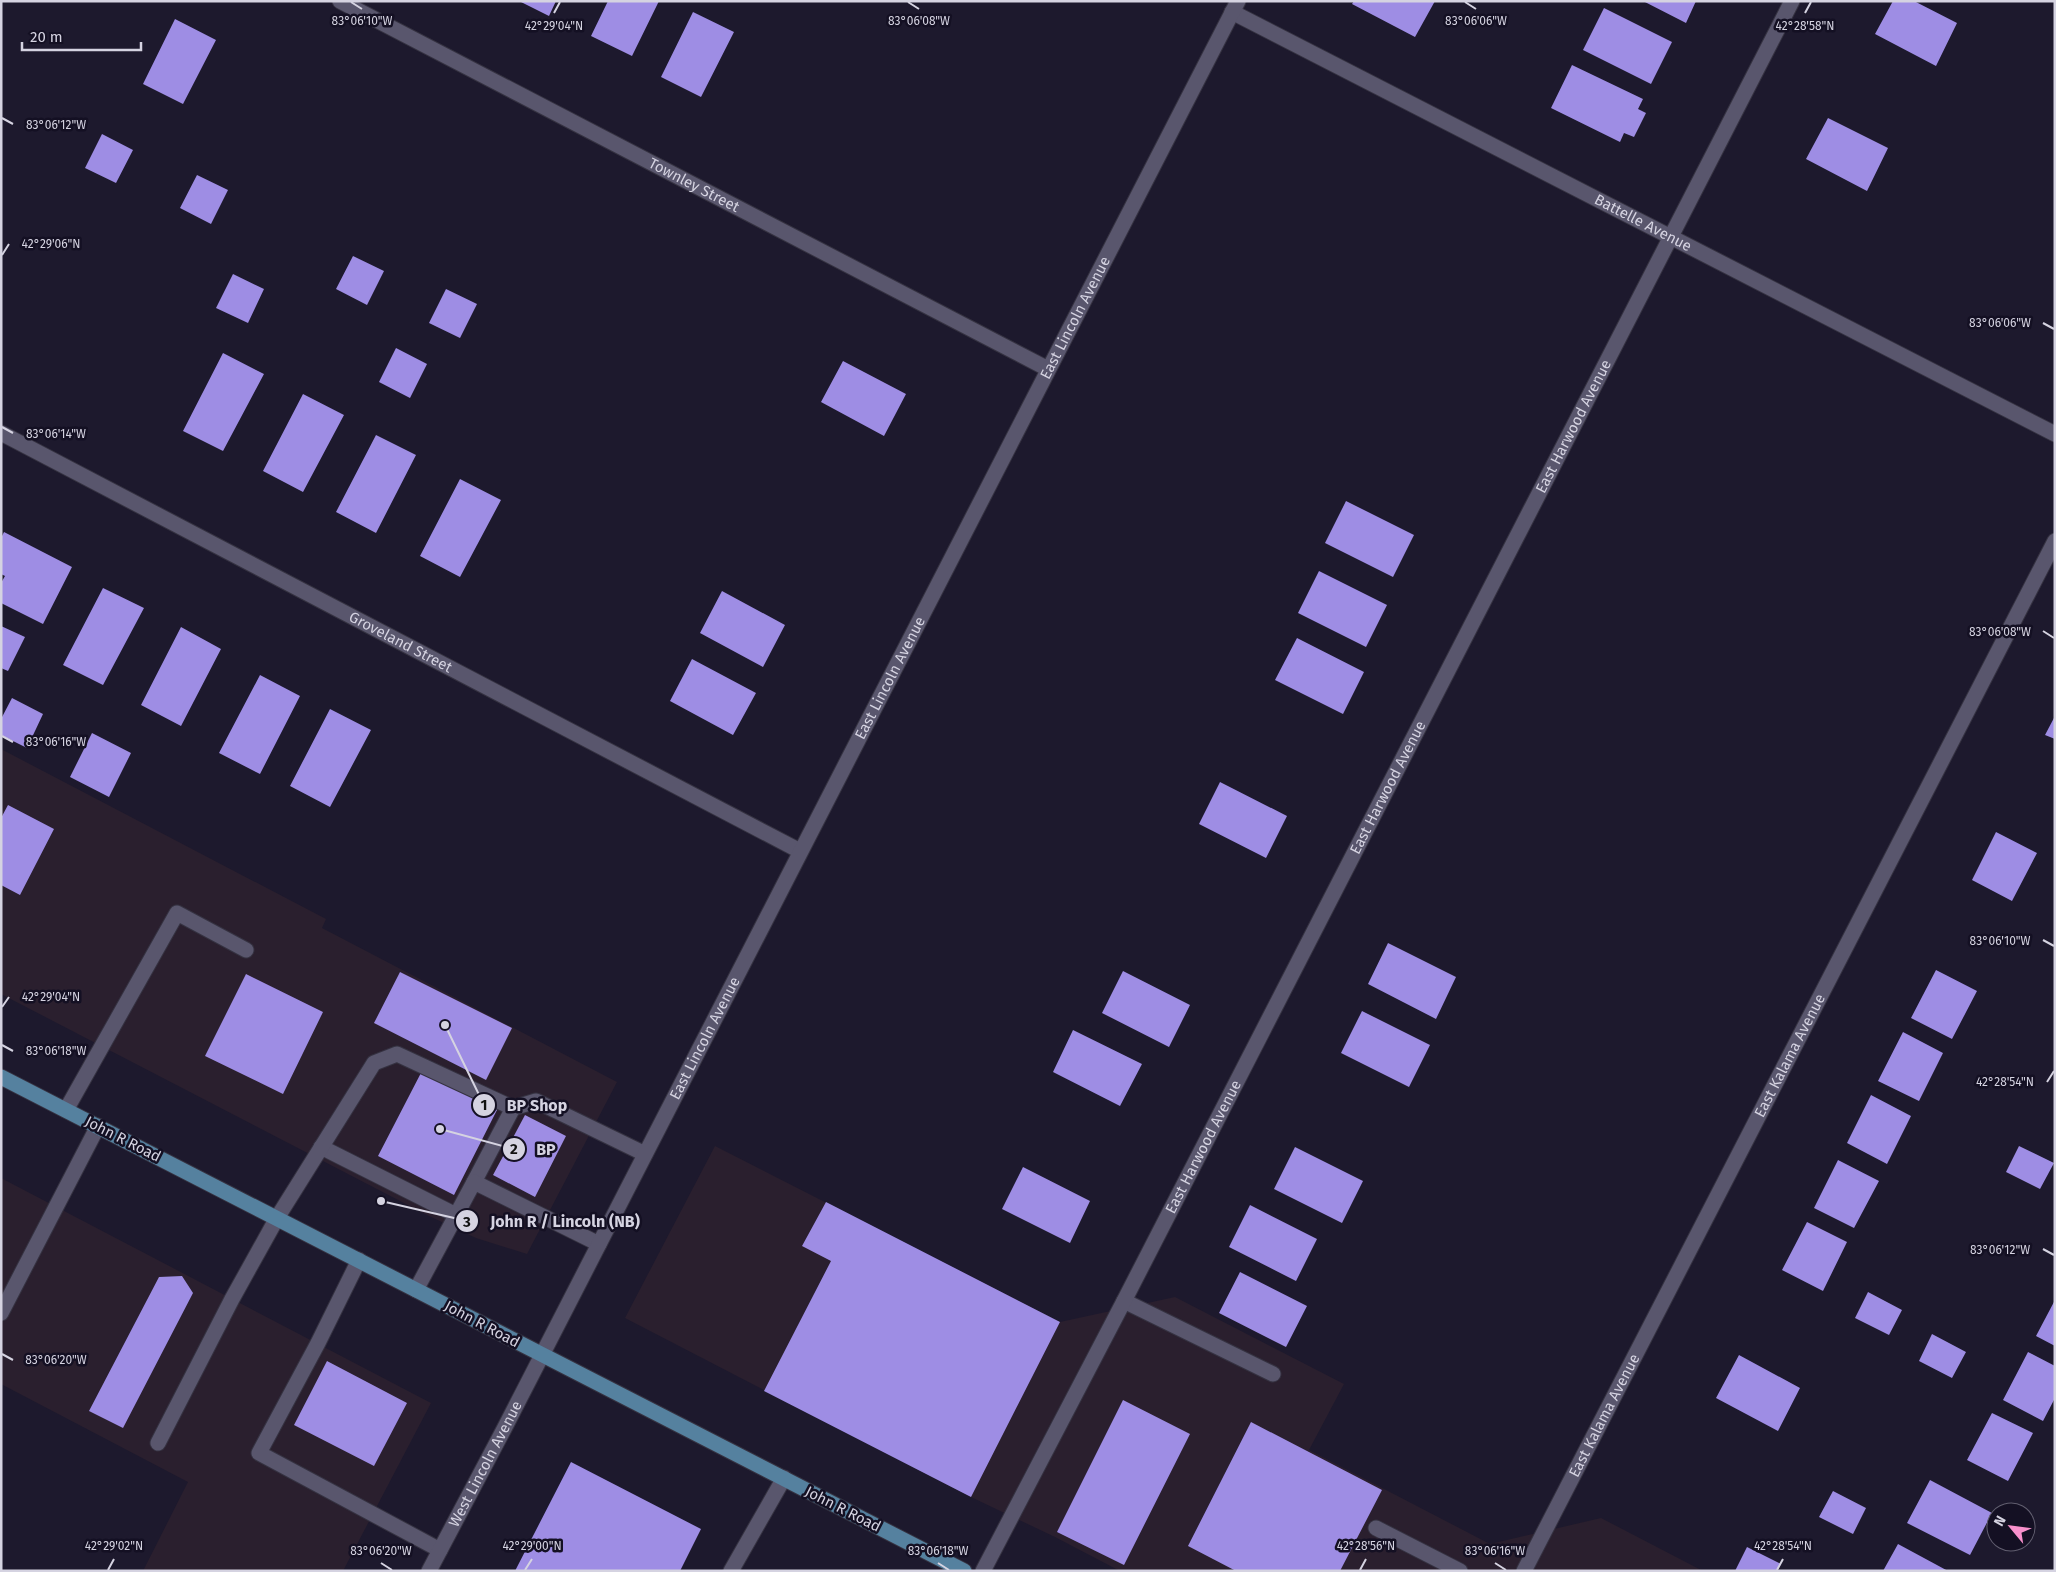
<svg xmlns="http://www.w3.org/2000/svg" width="2056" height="1572" font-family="'Fira Sans',sans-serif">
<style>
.commercial{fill:#2a1f2e}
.building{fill:#9e8de4}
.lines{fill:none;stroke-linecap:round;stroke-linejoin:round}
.minor-casing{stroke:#353241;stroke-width:17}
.major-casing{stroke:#353241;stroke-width:17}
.minor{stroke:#59566d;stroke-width:15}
.major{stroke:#55819f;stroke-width:15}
.ticks{fill:none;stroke:#d5d3e1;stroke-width:2}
.labels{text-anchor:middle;stroke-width:5;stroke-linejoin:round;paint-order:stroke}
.street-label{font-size:15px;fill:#d5d3e1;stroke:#141023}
.ticks-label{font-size:12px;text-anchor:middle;fill:#d5d3e1;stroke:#141023;stroke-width:5;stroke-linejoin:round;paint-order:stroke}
.leader{fill:none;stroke:#d5d3e1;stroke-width:2}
.callout-dot{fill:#d5d3e1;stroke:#141023;stroke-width:2}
.mark-label{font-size:15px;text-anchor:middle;font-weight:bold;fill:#111}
.callout-label{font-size:16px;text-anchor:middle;font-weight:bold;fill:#d5d3e1;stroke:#141023;stroke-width:5;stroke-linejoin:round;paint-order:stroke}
</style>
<rect width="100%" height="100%" fill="#1d192d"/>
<path class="commercial" d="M1 749 326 919 322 928 617 1082 527 1254 476 1238 429 1216 1 994Z
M715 1146 1060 1322 1175 1297 1344 1384 1309 1450 1490 1544 1601 1518 1703 1571H1120L1055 1537 971 1497 625 1318Z
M1 1178 431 1403 343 1571H143L188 1482 1 1384Z"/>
<path class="building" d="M519 1H556L549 16Z
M608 1H659L632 56 591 36Z
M1354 1H1435L1415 37 1352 4Z
M1643 1H1696L1686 23Z
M1893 1H1914L1957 23 1936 66 1875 34Z
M1604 8 1672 42 1651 84 1583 50Z
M693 12 734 32 701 97 661 77Z
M175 19 216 40 183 104 143 84Z
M1572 65 1643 99 1638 109 1646 113 1634 137 1624 133 1620 142 1551 108Z
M1828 118 1888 148 1867 191 1806 159Z
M102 134 133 150 116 183 85 168Z
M197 175 228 190 211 224 180 208Z
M353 256 384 271 367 305 336 289Z
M233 274 264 289 248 323 216 308Z
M446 289 477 304 460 338 429 323Z
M396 348 427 364 410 398 379 382Z
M223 353 264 374 223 451 183 431Z
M843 361 906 394 884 436 821 402Z
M303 394 344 415 303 492 263 471Z
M376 435 416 455 376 533 336 512Z
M460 479 501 500 460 577 420 556Z
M1346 501 1414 535 1393 577 1325 543Z
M4 532 72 567 43 624 1 603V583L5 576 1 574V538Z
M1319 571 1387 605 1366 647 1298 613Z
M103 588 144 608 103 685 63 665Z
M722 591 785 625 763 667 700 633Z
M1 626 25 637 8 671 1 668Z
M181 627 221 649 181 726 141 705Z
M1297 638 1364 672 1343 714 1275 680Z
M692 659 756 693 733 735 670 701Z
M260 675 300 696 260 774 219 753Z
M12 698 43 714 27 748 1 735V719Z
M330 709 371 730 330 807 290 786Z
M2055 716V739L2045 735Z
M92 733 131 753 109 797 70 777Z
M1220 782 1287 816 1266 858 1199 824Z
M8 805 54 829 20 895 1 885V818Z
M1996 832 2037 853 2012 901 1972 880Z
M1388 943 1456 977 1436 1019 1368 984Z
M1936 970 1977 991 1952 1039 1911 1018Z
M1123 971 1190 1005 1169 1047 1102 1013Z
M400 972 512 1028 486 1080 374 1023Z
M246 974 323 1012 283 1094 205 1056Z
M1362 1011 1430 1045 1409 1087 1341 1053Z
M1073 1030 1142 1064 1120 1106 1053 1072Z
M1903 1032 1943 1053 1919 1101 1878 1081Z
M423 1069 498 1108 454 1195 378 1156Z
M1871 1095 1911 1116 1887 1164 1847 1143Z
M525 1115 566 1136 535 1197 493 1175Z
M2019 1146 2054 1163 2040 1189 2006 1172Z
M1295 1147 1363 1181 1342 1223 1274 1189Z
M1838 1160 1879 1181 1854 1228 1814 1208Z
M1023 1167 1090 1201 1070 1243 1002 1209Z
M826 1202 1060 1322 971 1497 764 1391 831 1261 802 1246Z
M1250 1205 1317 1239 1296 1281 1229 1247Z
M1807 1222 1847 1242 1823 1291 1782 1270Z
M1240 1272 1307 1306 1286 1347 1219 1313Z
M182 1276 193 1293 123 1428 89 1411 159 1277Z
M1868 1292 1902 1310 1889 1335 1855 1318Z
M2055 1300V1346L2036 1336Z
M1932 1334 1966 1352 1952 1378 1919 1361Z
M2028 1352 2055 1366V1398L2043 1421 2003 1400Z
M1739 1355 1800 1388 1778 1431 1716 1398Z
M327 1361 407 1403 374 1466 294 1425Z
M1123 1400 1190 1434 1124 1565 1057 1532Z
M1992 1413 2033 1433 2008 1481 1967 1460Z
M1251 1422 1382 1490 1340 1571H1236L1188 1546Z
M571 1462 701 1529 680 1571H515Z
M1930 1480 1992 1513 1970 1555 1907 1523Z
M1833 1491 1866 1508 1853 1534 1819 1517Z
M1898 1544 1948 1571H1883Z
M1747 1547 1781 1564 1777 1571H1735Z"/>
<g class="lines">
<defs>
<g id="minor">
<path id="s1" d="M340 1 1048 369"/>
<path id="s2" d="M1232 12 2055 434"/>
<path id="s3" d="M1 433 800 851"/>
<path d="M66 1110 177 913 246 950"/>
<path d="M321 1147 456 1215"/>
<path d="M474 1182 513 1108 536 1101 645 1154"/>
<path d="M359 1260 318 1343 259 1453 440 1550"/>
<path d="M416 1290 474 1182 599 1244"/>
<path d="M1124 1301 1273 1374"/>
<path d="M1 1313 98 1126"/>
<path d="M158 1443 232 1299 277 1218 374 1063 397 1054 513 1108"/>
<path d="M1376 1528 1460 1571"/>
<path id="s4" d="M429 1571 504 1429 1238 1"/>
<path d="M731 1571 784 1478"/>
<path id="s5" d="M983 1571 1124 1301 1792 1"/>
<path id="s6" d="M1524 1571 2055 541"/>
</g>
<path id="major" d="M1 1077 964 1571"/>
</defs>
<use href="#minor" class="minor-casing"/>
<use href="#major" class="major-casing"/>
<use href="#minor" class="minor"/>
<use href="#major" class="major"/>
</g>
<path class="ticks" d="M351 2 362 9M908 2 919 9M1465 2 1476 9M554 13 560 2M1805 13 1811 2M2 118 13 124M2 255 9 244M2043 323 2054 329M2 427 13 433M2043 631 2054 638M2 736 13 742M2043 940 2054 946M2 1007 9 997M2 1045 13 1051M2047 1082 2054 1071M2043 1249 2054 1255M2 1354 13 1360M381 1563 392 1570M938 1563 949 1570M1495 1563 1506 1570M108 1570 114 1559M525 1570 532 1559M1360 1570 1366 1559M1777 1570 1783 1559"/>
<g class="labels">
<g class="street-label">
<text dy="5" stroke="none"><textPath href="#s1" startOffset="399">Townley Street</textPath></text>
<text dy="5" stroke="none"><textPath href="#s2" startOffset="462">Battelle Avenue</textPath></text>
<text dy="5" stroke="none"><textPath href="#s4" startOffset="1410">East Lincoln Avenue</textPath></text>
<text dy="5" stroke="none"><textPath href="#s5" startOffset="1288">East Harwood Avenue</textPath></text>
<text dy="5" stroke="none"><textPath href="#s3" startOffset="451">Groveland Street</textPath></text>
<text dy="5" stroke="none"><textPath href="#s4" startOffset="1005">East Lincoln Avenue</textPath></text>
<text dy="5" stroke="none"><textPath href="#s5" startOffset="882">East Harwood Avenue</textPath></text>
<text dy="5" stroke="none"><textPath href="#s4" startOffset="600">East Lincoln Avenue</textPath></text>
<text dy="5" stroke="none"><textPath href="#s6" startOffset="580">East Kalama Avenue</textPath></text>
<text transform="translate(123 1139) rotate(27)" y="5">John R Road</text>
<text dy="5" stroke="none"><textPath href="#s5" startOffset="478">East Harwood Avenue</textPath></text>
<text transform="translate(482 1324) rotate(28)" y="5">John R Road</text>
<text dy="5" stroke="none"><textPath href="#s6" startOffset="175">East Kalama Avenue</textPath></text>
<text dy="5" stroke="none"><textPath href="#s4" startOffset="121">West Lincoln Avenue</textPath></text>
<text transform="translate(843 1509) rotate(27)" y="5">John R Road</text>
</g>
</g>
<g class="ticks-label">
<text x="362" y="25">83°06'10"W</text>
<text x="919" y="25">83°06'08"W</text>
<text x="1476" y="25">83°06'06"W</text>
<text x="1805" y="30">42°28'58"N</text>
<text x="554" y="30">42°29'04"N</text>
<text x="56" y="129">83°06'12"W</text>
<text x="51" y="248">42°29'06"N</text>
<text x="2000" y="327">83°06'06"W</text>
<text x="56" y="438">83°06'14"W</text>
<text x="2000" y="636">83°06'08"W</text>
<text x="56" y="746">83°06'16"W</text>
<text x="2000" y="945">83°06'10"W</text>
<text x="51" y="1001">42°29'04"N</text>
<text x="56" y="1055">83°06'18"W</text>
<text x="2005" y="1086">42°28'54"N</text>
<text x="2000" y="1254">83°06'12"W</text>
<text x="56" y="1364">83°06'20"W</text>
<text x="114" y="1550">42°29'02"N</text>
<text x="532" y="1550">42°29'00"N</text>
<text x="1366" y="1550">42°28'56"N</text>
<text x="1783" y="1550">42°28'54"N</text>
<text x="381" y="1555">83°06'20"W</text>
<text x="938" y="1555">83°06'18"W</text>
<text x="1495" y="1555">83°06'16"W</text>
</g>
<path class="leader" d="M445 1025L484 1105M440 1129L514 1149M381 1201L467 1221"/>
<g class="callout-dot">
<circle cx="445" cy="1025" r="5"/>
<circle cx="440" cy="1129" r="5"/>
<circle cx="381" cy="1201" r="5"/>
<circle cx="484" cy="1105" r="12"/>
<circle cx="514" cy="1149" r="12"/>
<circle cx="467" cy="1221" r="12"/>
</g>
<g class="mark-label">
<text x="484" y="1110">1</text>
<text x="514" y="1154">2</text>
<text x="467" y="1227">3</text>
</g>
<g class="callout-label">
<text x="537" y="1111">BP Shop</text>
<text x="546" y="1155">BP</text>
<text x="565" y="1227">John R / Lincoln (NB)</text>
</g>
<rect width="2056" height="1572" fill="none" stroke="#d5d3e1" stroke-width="5"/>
<g transform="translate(2011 1527) rotate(299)"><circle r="24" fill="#141023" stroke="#615e6f"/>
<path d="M0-4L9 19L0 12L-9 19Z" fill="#f890cc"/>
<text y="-8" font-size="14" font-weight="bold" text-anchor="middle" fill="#d5d3e1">N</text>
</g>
<path d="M22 42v8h119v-8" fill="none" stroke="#d5d3e1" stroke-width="2.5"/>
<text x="30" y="42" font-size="15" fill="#d5d3e1" stroke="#141023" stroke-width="4" paint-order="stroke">20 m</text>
</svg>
